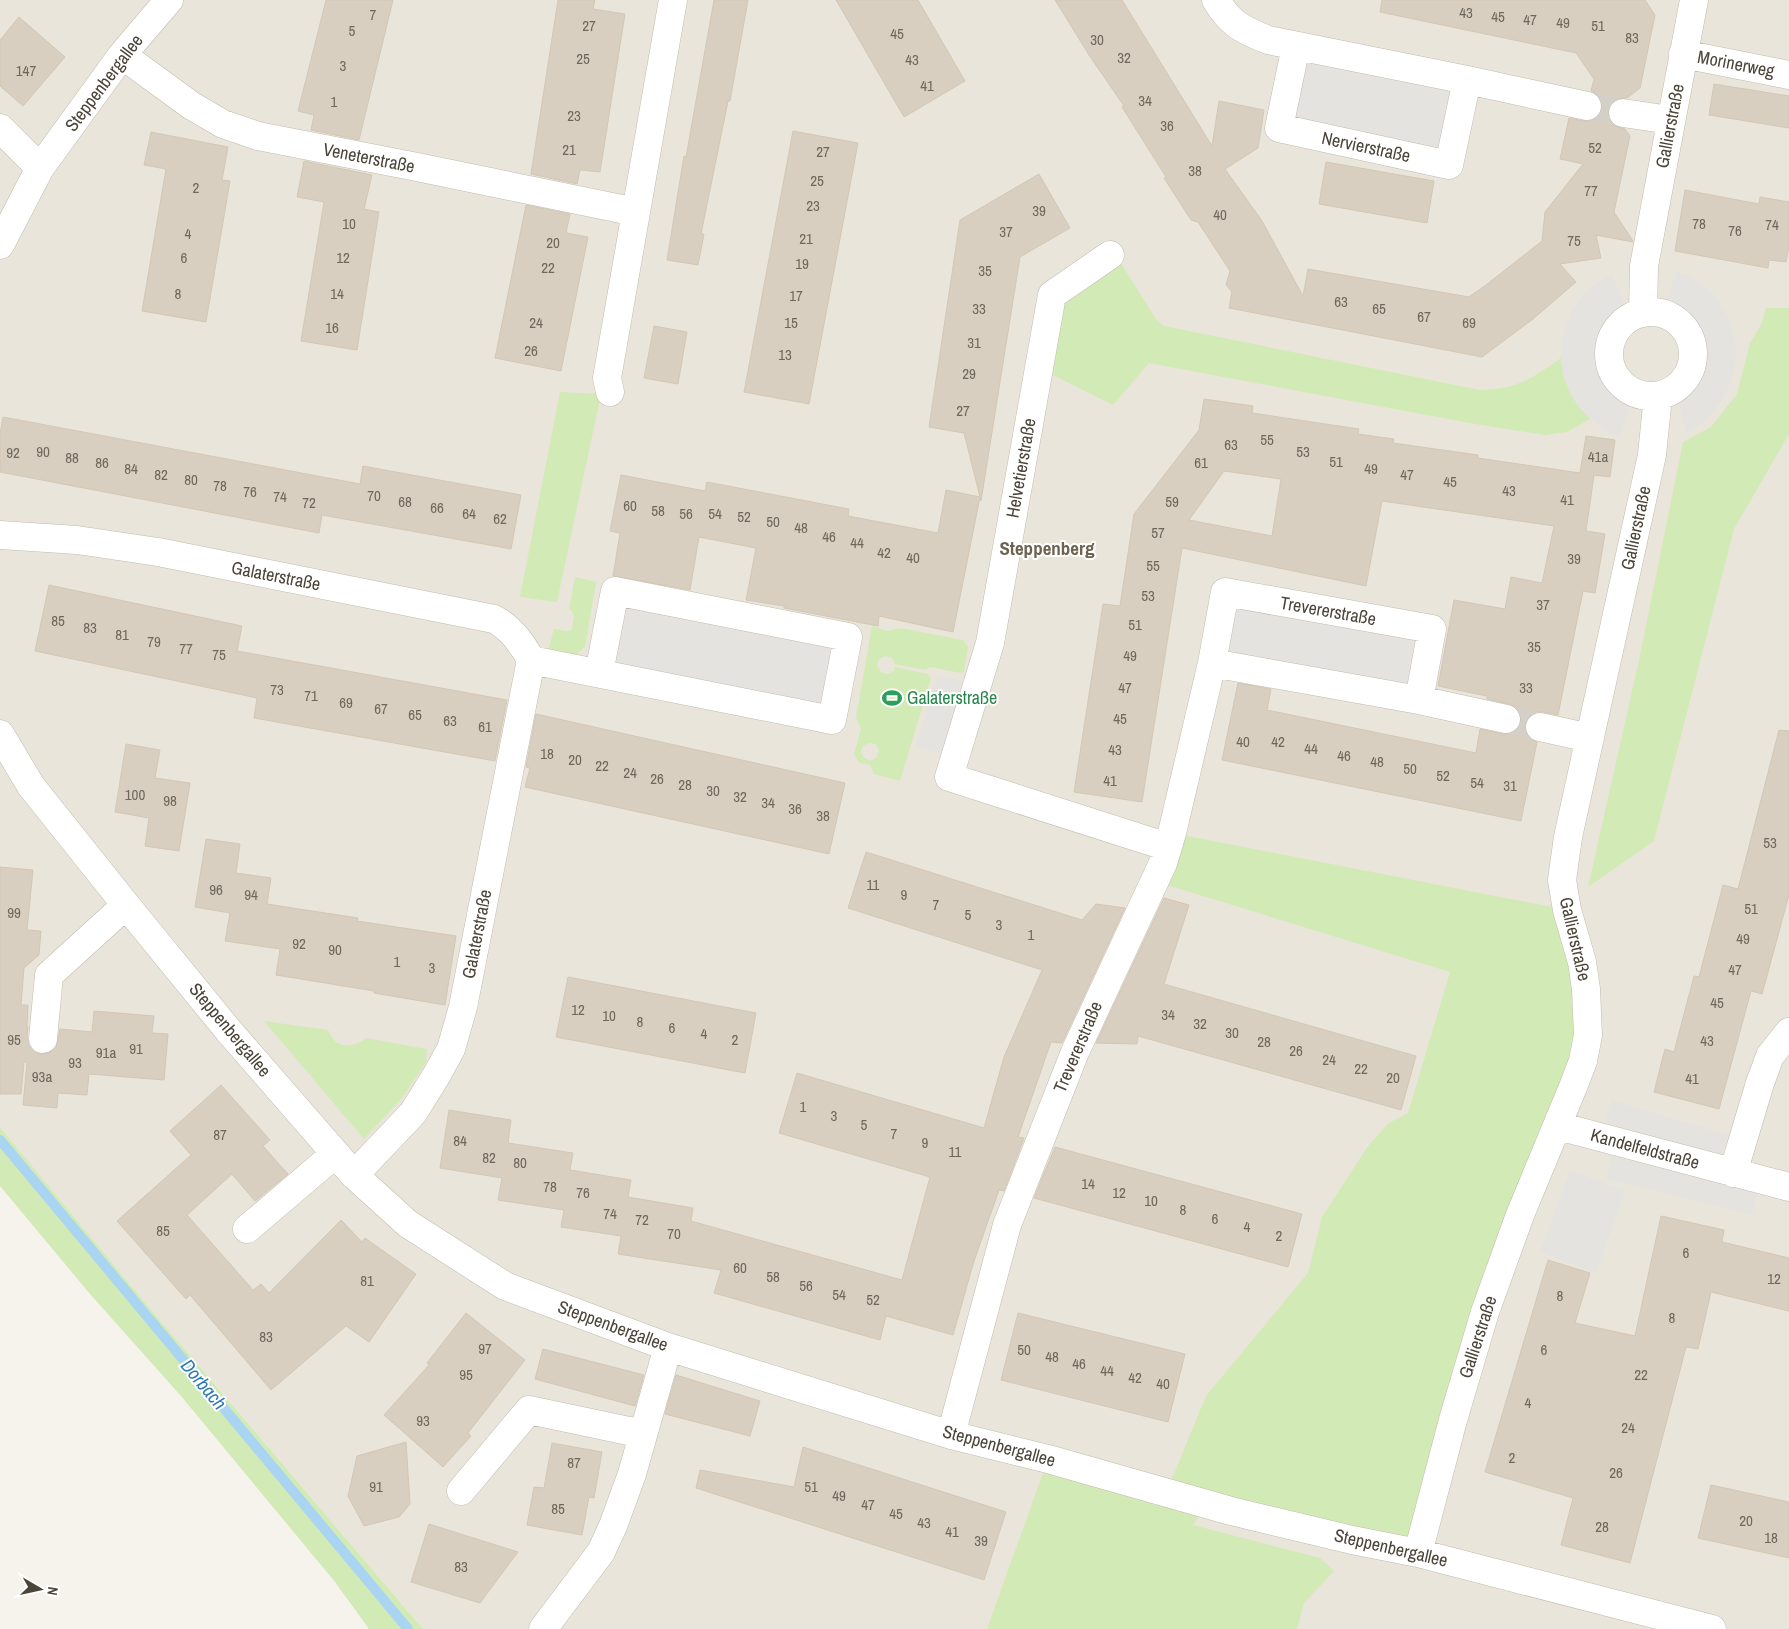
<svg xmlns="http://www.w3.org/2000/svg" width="1789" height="1629" font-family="'Archivo Narrow',sans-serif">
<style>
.residential{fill:#eae5da}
.green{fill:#d2eab5;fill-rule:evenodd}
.parking{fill:#e5e3e0}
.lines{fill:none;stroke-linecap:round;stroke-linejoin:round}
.stream{stroke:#a9d4f2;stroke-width:10}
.building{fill:#d8cfc1;stroke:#d3c7b4;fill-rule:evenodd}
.minor-tunnel{stroke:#d4d0c8;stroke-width:28;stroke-dasharray:28 14;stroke-linecap:butt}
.minor-casing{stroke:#c2bbae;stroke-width:29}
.minor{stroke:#fff;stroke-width:28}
.labels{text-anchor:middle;stroke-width:4;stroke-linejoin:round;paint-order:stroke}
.number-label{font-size:15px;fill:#6e675b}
.street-label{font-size:18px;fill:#4b4439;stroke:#fff}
.leisure-label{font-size:18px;fill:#27864d;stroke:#fff;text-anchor:start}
.neighbourhood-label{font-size:19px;font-weight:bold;fill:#6e6250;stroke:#fff}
.water-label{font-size:19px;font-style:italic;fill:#2e7ab2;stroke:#fff}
</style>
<rect width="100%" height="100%" fill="#f6f3ec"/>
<path class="residential" d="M0 0H1789V1629H423L147 1305 0 1127Z"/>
<path class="green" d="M1110 255 1122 265 1156 319 1164 326 1480 390C1518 389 1531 379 1561 358 1564 382 1574 401 1590 419L1567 432 1545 435 1475 424 1149 363 1113 405 1039 368 1052 295Z
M1766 308H1789V434L1734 529 1654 841 1588 887 1639 660 1683 442 1711 427 1737 394 1750 343 1761 325Z
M560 392 601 394 557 602 520 597Z
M575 577 596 582 585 647 574 657 548 651 554 629 568 631 572 629 574 616 572 611 569 610Z
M872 626 888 631 900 628 963 640 968 647 964 671 961 673 930 667 925 670 895 664 892 658 885 656 879 659 877 666 881 672 887 674 894 671V667L928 674 931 678 900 781 874 774 870 765 860 763 854 755 861 728 856 718ZM869 743 876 744 879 751 877 757 871 761 864 758 861 752 863 746Z
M1172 833 1567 910 1588 1035 1418 1553 1207 1505 1193 1525 1320 1558 1334 1571 1304 1603 1297 1629H987L1048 1459 1166 1493 1206 1396 1308 1273 1322 1217 1368 1146 1389 1123 1408 1113 1450 972 1154 881Z
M264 1021 328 1030C330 1033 332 1039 335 1041 344 1049 358 1045 366 1038L427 1049 426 1062 402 1098 364 1139Z
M0 1127 147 1305 423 1629H369L335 1582 181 1396 90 1294 0 1186Z"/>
<path class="parking" d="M1296 46 1467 80 1449 165 1279 128Z
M1677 271 1693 278 1707 288 1718 300 1727 315 1735 340 1736 349 1735 366 1731 382 1724 398 1714 412 1701 424 1686 433 1675 389 1682 383 1691 368 1693 351 1692 343 1684 327 1678 321 1663 313Z
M1612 274 1630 317 1619 326 1611 340 1609 348 1610 365 1613 372 1622 385 1635 393 1620 437 1604 430 1590 419 1578 406 1569 391 1563 375 1561 358 1562 342 1566 325 1573 309 1583 295 1596 283Z
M615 591 848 637 832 720 599 673Z
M1225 592 1432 629 1419 700 1212 663Z
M938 675 978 686 955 758 916 746Z
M1611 1100 1728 1135 1721 1158 1605 1122Z
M1612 1156 1758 1192 1752 1215 1607 1179Z
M1570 1170 1625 1191 1596 1273 1540 1252Z"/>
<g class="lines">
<path class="stream" d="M0 1140 408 1629"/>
</g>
<path class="building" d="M326 0H393L359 140 311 130 314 115 298 111Z
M558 0H595L593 9 625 14 600 172 580 170 577 184 531 174Z
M714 0H748L730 101H728L701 234H704L698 265 667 260 684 156 686 157Z
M836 0H918L965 81 904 117Z
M1055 0H1122L1212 146 1219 101 1264 110 1258 148 1225 169 1262 221 1303 296 1308 269 1469 297 1486 285 1542 241 1545 212 1583 164 1560 159 1569 118 1584 121H1592L1599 116 1602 109V102L1598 95 1591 91 1594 79 1576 53 1380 12 1382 0H1645L1655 15 1640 88 1627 98 1617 99 1611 104 1608 111 1609 119 1613 125 1625 129 1630 136 1614 212 1633 241V242L1596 235 1601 258 1560 264 1576 282 1533 319 1482 357 1229 308 1232 292 1226 285 1230 271 1198 222 1191 220 1164 178 1166 177 1122 107 1124 106 1089 55Z
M19 17 65 57 23 106 0 86V40Z
M1714 84 1789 96V128L1709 115Z
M793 131 858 143 809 404 744 392Z
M151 132 228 147 222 180 230 181 206 322 142 311 166 169 144 165Z
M304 161 372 175 364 209 379 212 357 350 301 341 324 202 297 197Z
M1326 162 1434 181 1427 223 1319 204Z
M1039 174 1070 228 1020 257 981 501 964 433 929 427 960 220Z
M1685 190 1759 204 1760 197 1789 202V246L1786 262 1769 260 1768 268 1675 251Z
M526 205 570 214 566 233 588 237 561 371 495 358Z
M654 326 687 332 678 384 644 378Z
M1204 399 1253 406 1252 413 1359 429 1358 434 1394 439 1393 443 1478 455V458L1580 473 1586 436 1615 440 1610 477 1594 475 1586 531 1605 534 1595 593 1583 591 1558 715 1543 712H1536L1529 716 1525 723V732L1530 739 1537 742 1521 821 1222 760 1238 683 1271 689 1267 710 1476 753 1480 729 1503 734H1511L1518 729 1521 722V715L1516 707 1509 704 1487 699V696L1438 686 1454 600 1505 609 1511 577 1542 583 1554 526 1382 501 1366 586 1182 548 1142 802 1074 792 1103 604 1120 606 1134 514 1199 430ZM1224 471 1281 479 1272 536 1189 520Z
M3 417 360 484 363 466 521 495 511 549 322 515 319 533 0 472V434Z
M621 475 705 491 707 482 849 509 848 516 938 533 946 490 980 497 953 632 879 616 878 626 784 608V606L746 600 756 548 699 537 690 590 613 576 620 533 610 531Z
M49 585 242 626 237 651 507 700 495 761 254 718 257 698 35 651Z
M536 714 845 783 829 854 525 787 530 768 526 767Z
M1779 730 1789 731V895L1762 994 1751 991 1719 1109 1654 1092 1665 1049 1674 1052 1694 976 1699 977 1723 885 1738 889Z
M126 744 160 750 155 778 190 783 179 851 145 846 149 818 115 812Z
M206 839 240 844 236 873 271 878 267 904 358 918 357 921 456 936 445 1005 374 993V991L276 975 280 949 225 941 230 913 195 907Z
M866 852 1082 920 1096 904 1125 908 1062 1043 1051 1042 1018 1137 1024 1138 1004 1191 999 1190 974 1261 953 1335 886 1316 880 1340 714 1293 721 1270 618 1254 621 1236 561 1227 564 1210 498 1200 502 1178 440 1168 449 1110 511 1120 508 1143 573 1153 570 1170 631 1180 628 1197 693 1208 691 1221 902 1280 930 1177 779 1133 797 1073 984 1128 1004 1057 1042 970 848 908Z
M0 867 33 870 27 930 41 931 39 955 24 968 21 1005H28L27 1027H28L27 1038 29 1046 34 1052 41 1054 49 1053 56 1048 60 1029 92 1032 94 1011 154 1016 152 1033 168 1034 164 1080 89 1074 87 1095 58 1093 57 1108 23 1105 27 1062H24L21 1094H0Z
M1164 898 1189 905 1164 984 1416 1056 1401 1110 1138 1036 1137 1044 1096 1043Z
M568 977 756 1013 745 1073 556 1037Z
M221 1085 270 1140 263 1146 288 1174 255 1201 232 1174 187 1215 253 1290 261 1284 269 1293 341 1220 362 1242 365 1238 416 1274 369 1342 346 1326 271 1390 190 1295 186 1299 117 1221 191 1155 170 1131Z
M1055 1147 1302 1214 1288 1267 1034 1198Z
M1661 1216 1724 1230 1722 1242 1789 1258V1311L1711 1292 1698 1349 1686 1347 1630 1563 1561 1545 1573 1498 1485 1472 1548 1260 1590 1273 1575 1323 1635 1336Z
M466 1313 525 1360 468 1433 471 1436 443 1467 384 1415 429 1365 427 1363Z
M1018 1313 1185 1354 1168 1422 1001 1380Z
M543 1349 644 1375 635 1406 535 1379Z
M676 1375 760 1401 750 1436 665 1414Z
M406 1442 410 1504 399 1517 364 1526 348 1496 357 1456Z
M552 1443 602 1452 594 1498 589 1497 582 1535 527 1525 534 1487 544 1488Z
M803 1447 1006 1512 984 1580 696 1488 700 1470 794 1487Z
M1711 1485 1789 1502V1558L1698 1538Z
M429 1524 518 1552 480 1603 411 1582Z"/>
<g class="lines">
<path class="minor-tunnel" d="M1587 106 1623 113
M1506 719 1540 727"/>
<defs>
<path id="minor" d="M1216 0C1230 24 1243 30 1268 40L1467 80 1587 106
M1296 46 1279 128 1449 165 1467 80
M1683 54 1789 75
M122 55 192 106 223 124 258 136 417 167 636 212 673 0
M1623 113 1670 120
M0 128 40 168
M0 245 40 168 122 55 169 0
M1110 255 1052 295 990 643 949 777 1168 847
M1609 354a42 42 0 1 1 84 0a42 42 0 1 1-84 0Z
M1643 313 1644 266 1694 0
M610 392 607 378 636 212
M0 535 77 540 158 552 494 619C511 628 522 643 531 660L463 1007 451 1049 436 1076 413 1113 354 1175
M1225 592 1432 629 1419 700 1212 663Z
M531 660 832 720 848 637 615 591 599 673
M1419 700 1506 719
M1540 727 1590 738
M0 734 31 786 126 905 228 1030 354 1175 408 1224 505 1286 668 1347 951 1435 1048 1459 1231 1511 1352 1540 1418 1553 1712 1629
M43 1039 49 975 126 905
M1558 1126 1789 1187
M1733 1173 1760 1083 1770 1056 1789 1032
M247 1229 335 1154
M951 1435 1007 1225 1075 1052 1163 863 1172 833 1212 663
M461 1491 529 1410 643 1434
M1418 1553 1453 1420 1485 1312 1520 1215 1573 1087 1583 1061 1588 1035 1586 989 1582 962 1567 910 1562 880 1568 837 1652 455 1658 396
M543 1629 601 1552 613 1526 632 1474 668 1347"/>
</defs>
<use href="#minor" class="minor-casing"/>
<use href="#minor" class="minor"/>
</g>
<defs>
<symbol id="stadium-bare" viewBox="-9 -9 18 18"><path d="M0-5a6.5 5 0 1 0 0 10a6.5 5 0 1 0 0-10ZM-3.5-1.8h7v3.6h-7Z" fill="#2e9e5b" stroke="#fff" stroke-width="2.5" paint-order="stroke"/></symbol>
</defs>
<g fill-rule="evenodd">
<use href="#stadium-bare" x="878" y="684" width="28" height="28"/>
</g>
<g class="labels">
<g class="number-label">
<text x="1466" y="18">43</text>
<text x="373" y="20">7</text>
<text x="1498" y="22">45</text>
<text x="1530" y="25">47</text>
<text x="1563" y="28">49</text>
<text x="589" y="31">27</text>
<text x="1598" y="31">51</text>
<text x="352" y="36">5</text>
<text x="897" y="39">45</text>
<text x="1632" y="43">83</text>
<text x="1097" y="45">30</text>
<text x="1124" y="63">32</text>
<text x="583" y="64">25</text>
<text x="912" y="65">43</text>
<text x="343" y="71">3</text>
<text x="26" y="76">147</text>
<text x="927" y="91">41</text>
<text x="1145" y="106">34</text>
<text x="334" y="107">1</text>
<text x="574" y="121">23</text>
<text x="1167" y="131">36</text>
<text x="1595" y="153">52</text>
<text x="569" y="155">21</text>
<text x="823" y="157">27</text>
<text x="1195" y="176">38</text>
<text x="817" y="186">25</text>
<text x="196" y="193">2</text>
<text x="1591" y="196">77</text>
<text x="813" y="211">23</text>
<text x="1039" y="216">39</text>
<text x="1220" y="220">40</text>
<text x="349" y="229">10</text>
<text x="1699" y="229">78</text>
<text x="1772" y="230">74</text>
<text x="1735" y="236">76</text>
<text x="1006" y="237">37</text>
<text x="188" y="239">4</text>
<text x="806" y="244">21</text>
<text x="1574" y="246">75</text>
<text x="553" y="248">20</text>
<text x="184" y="263">6</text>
<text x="343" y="263">12</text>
<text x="802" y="269">19</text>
<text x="548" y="273">22</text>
<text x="985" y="276">35</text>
<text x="178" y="299">8</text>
<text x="337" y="299">14</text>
<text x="796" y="301">17</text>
<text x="1341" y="307">63</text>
<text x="979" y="314">33</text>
<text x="1379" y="314">65</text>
<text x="1424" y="322">67</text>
<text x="536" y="328">24</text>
<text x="791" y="328">15</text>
<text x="1469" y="328">69</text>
<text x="332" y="333">16</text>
<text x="974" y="348">31</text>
<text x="531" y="356">26</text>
<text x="785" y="360">13</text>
<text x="969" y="379">29</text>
<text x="963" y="416">27</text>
<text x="1267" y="445">55</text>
<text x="1231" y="450">63</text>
<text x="43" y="457">90</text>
<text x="1303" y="457">53</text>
<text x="13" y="458">92</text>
<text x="1598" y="462">41a</text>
<text x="72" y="463">88</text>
<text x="1336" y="467">51</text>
<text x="102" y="468">86</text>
<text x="1201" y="468">61</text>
<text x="131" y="474">84</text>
<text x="1371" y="474">49</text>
<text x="161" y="480">82</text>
<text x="1407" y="480">47</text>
<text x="191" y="485">80</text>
<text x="1450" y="487">45</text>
<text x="220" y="491">78</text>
<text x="1509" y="496">43</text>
<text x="250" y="497">76</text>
<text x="374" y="501">70</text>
<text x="280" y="502">74</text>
<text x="1567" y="505">41</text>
<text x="405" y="507">68</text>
<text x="1172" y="507">59</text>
<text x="309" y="508">72</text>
<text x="630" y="511">60</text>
<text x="437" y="513">66</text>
<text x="658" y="516">58</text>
<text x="469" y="519">64</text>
<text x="686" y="519">56</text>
<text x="715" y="519">54</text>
<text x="744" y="522">52</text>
<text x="500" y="524">62</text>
<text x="773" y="527">50</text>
<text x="801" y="533">48</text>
<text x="1158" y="538">57</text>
<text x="829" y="542">46</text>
<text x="857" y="548">44</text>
<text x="884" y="558">42</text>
<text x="913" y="563">40</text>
<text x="1574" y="564">39</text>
<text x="1153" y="571">55</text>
<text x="1148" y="601">53</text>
<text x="1543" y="610">37</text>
<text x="58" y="626">85</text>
<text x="1135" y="630">51</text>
<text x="90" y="633">83</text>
<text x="122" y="640">81</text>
<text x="154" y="647">79</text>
<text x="1534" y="652">35</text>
<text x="186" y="654">77</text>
<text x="219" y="660">75</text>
<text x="1130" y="661">49</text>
<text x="1125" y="693">47</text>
<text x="1526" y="693">33</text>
<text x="277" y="695">73</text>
<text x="311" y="701">71</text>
<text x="346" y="708">69</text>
<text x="381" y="714">67</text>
<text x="415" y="720">65</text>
<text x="1120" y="724">45</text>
<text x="450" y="726">63</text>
<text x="485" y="732">61</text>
<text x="1243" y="747">40</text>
<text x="1278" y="747">42</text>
<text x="1311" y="754">44</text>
<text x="1115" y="755">43</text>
<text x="547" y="759">18</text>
<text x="1344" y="761">46</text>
<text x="575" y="765">20</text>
<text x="1377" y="767">48</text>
<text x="602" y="771">22</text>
<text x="1410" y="774">50</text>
<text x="630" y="778">24</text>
<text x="1443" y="781">52</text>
<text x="657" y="784">26</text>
<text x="1110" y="786">41</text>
<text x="1477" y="788">54</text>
<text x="685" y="790">28</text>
<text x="1510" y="791">31</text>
<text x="713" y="796">30</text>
<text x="135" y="800">100</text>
<text x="740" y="802">32</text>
<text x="170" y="806">98</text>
<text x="768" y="808">34</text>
<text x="795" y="814">36</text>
<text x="823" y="821">38</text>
<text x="1770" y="848">53</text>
<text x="873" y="890">11</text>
<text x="216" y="895">96</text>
<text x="251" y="900">94</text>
<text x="904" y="900">9</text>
<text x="936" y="910">7</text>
<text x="1751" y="914">51</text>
<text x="14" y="918">99</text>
<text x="968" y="920">5</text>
<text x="999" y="930">3</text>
<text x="1031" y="940">1</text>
<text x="1743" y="944">49</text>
<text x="299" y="949">92</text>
<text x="335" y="955">90</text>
<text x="397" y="967">1</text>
<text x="432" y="973">3</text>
<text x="1735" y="975">47</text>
<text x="1717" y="1008">45</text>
<text x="578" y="1015">12</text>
<text x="1168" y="1020">34</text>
<text x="609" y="1021">10</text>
<text x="640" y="1027">8</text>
<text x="1200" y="1029">32</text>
<text x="672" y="1033">6</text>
<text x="1232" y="1038">30</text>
<text x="704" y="1039">4</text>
<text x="14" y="1045">95</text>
<text x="735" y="1045">2</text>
<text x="1707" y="1046">43</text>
<text x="1264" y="1047">28</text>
<text x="136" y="1054">91</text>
<text x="1296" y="1056">26</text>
<text x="106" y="1058">91a</text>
<text x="1329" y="1065">24</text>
<text x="75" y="1068">93</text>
<text x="1361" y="1074">22</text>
<text x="42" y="1082">93a</text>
<text x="1393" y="1083">20</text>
<text x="1692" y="1084">41</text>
<text x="803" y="1112">1</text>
<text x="834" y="1121">3</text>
<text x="864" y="1130">5</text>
<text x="894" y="1139">7</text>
<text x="220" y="1140">87</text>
<text x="460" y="1146">84</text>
<text x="925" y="1148">9</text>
<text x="955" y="1157">11</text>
<text x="489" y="1163">82</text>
<text x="520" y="1168">80</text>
<text x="1088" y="1189">14</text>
<text x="550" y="1192">78</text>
<text x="583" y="1198">76</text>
<text x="1119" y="1198">12</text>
<text x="1151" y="1206">10</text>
<text x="1183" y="1215">8</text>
<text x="610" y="1219">74</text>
<text x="1215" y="1224">6</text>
<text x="642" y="1225">72</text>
<text x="1247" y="1232">4</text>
<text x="163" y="1236">85</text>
<text x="674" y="1239">70</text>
<text x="1279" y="1241">2</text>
<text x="1686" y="1258">6</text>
<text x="740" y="1273">60</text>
<text x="773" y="1282">58</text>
<text x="1774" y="1284">12</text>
<text x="367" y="1286">81</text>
<text x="806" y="1291">56</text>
<text x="839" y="1300">54</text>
<text x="1560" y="1301">8</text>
<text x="873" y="1305">52</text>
<text x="1672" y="1323">8</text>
<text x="266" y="1342">83</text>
<text x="485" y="1354">97</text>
<text x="1024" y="1355">50</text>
<text x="1544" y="1355">6</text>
<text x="1052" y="1362">48</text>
<text x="1079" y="1369">46</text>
<text x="1107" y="1376">44</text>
<text x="466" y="1380">95</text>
<text x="1641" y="1380">22</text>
<text x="1135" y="1383">42</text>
<text x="1163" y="1389">40</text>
<text x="1528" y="1408">4</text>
<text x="423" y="1426">93</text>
<text x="1628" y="1433">24</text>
<text x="1512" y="1463">2</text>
<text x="574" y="1468">87</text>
<text x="1616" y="1478">26</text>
<text x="376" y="1492">91</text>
<text x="811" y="1492">51</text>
<text x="839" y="1501">49</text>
<text x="868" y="1510">47</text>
<text x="558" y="1514">85</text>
<text x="896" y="1519">45</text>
<text x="1746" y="1526">20</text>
<text x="924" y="1528">43</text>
<text x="1602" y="1532">28</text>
<text x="952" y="1537">41</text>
<text x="1771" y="1543">18</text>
<text x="981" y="1546">39</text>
<text x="461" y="1572">83</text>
</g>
<g class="street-label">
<text transform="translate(1736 64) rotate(11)" y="6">Morinerweg</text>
<text transform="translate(104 83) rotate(-53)" y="6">Steppenbergallee</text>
<text transform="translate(1670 126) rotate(-79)" y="6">Gallierstraße</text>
<text transform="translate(1366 147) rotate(12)" y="6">Nervierstraße</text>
<text transform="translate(369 158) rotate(11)" y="6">Veneterstraße</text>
<text transform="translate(1021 468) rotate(-80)" y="6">Helvetierstraße</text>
<text transform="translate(1636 528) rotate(-78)" y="6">Gallierstraße</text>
<text transform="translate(276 576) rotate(11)" y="6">Galaterstraße</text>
<text transform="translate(1328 611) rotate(10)" y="6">Trevererstraße</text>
<text transform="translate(477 934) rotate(-79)" y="6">Galaterstraße</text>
<text transform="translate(1575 939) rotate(77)" y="6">Gallierstraße</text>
<text transform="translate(230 1030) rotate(50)" y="6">Steppenbergallee</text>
<text transform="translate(1078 1047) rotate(-67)" y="6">Trevererstraße</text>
<text transform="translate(1645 1149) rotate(15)" y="6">Kandelfeldstraße</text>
<text transform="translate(613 1326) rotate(20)" y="6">Steppenbergallee</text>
<text transform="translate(1478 1337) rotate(-72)" y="6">Gallierstraße</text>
<text transform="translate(999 1446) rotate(15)" y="6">Steppenbergallee</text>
<text transform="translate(1391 1548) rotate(13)" y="6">Steppenbergallee</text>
</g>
<g class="leisure-label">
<text x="907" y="704">Galaterstraße</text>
</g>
<g class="neighbourhood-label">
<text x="1047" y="555">Steppenberg</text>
</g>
<g class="water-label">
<text transform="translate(204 1384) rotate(50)" y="7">Dorbach</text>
</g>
</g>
<g transform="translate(40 1589) rotate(99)" stroke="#ffffff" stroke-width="4" paint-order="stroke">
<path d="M0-4L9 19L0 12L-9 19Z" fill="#4b4439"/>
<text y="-8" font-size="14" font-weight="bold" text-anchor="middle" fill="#4b4439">N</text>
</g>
</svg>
